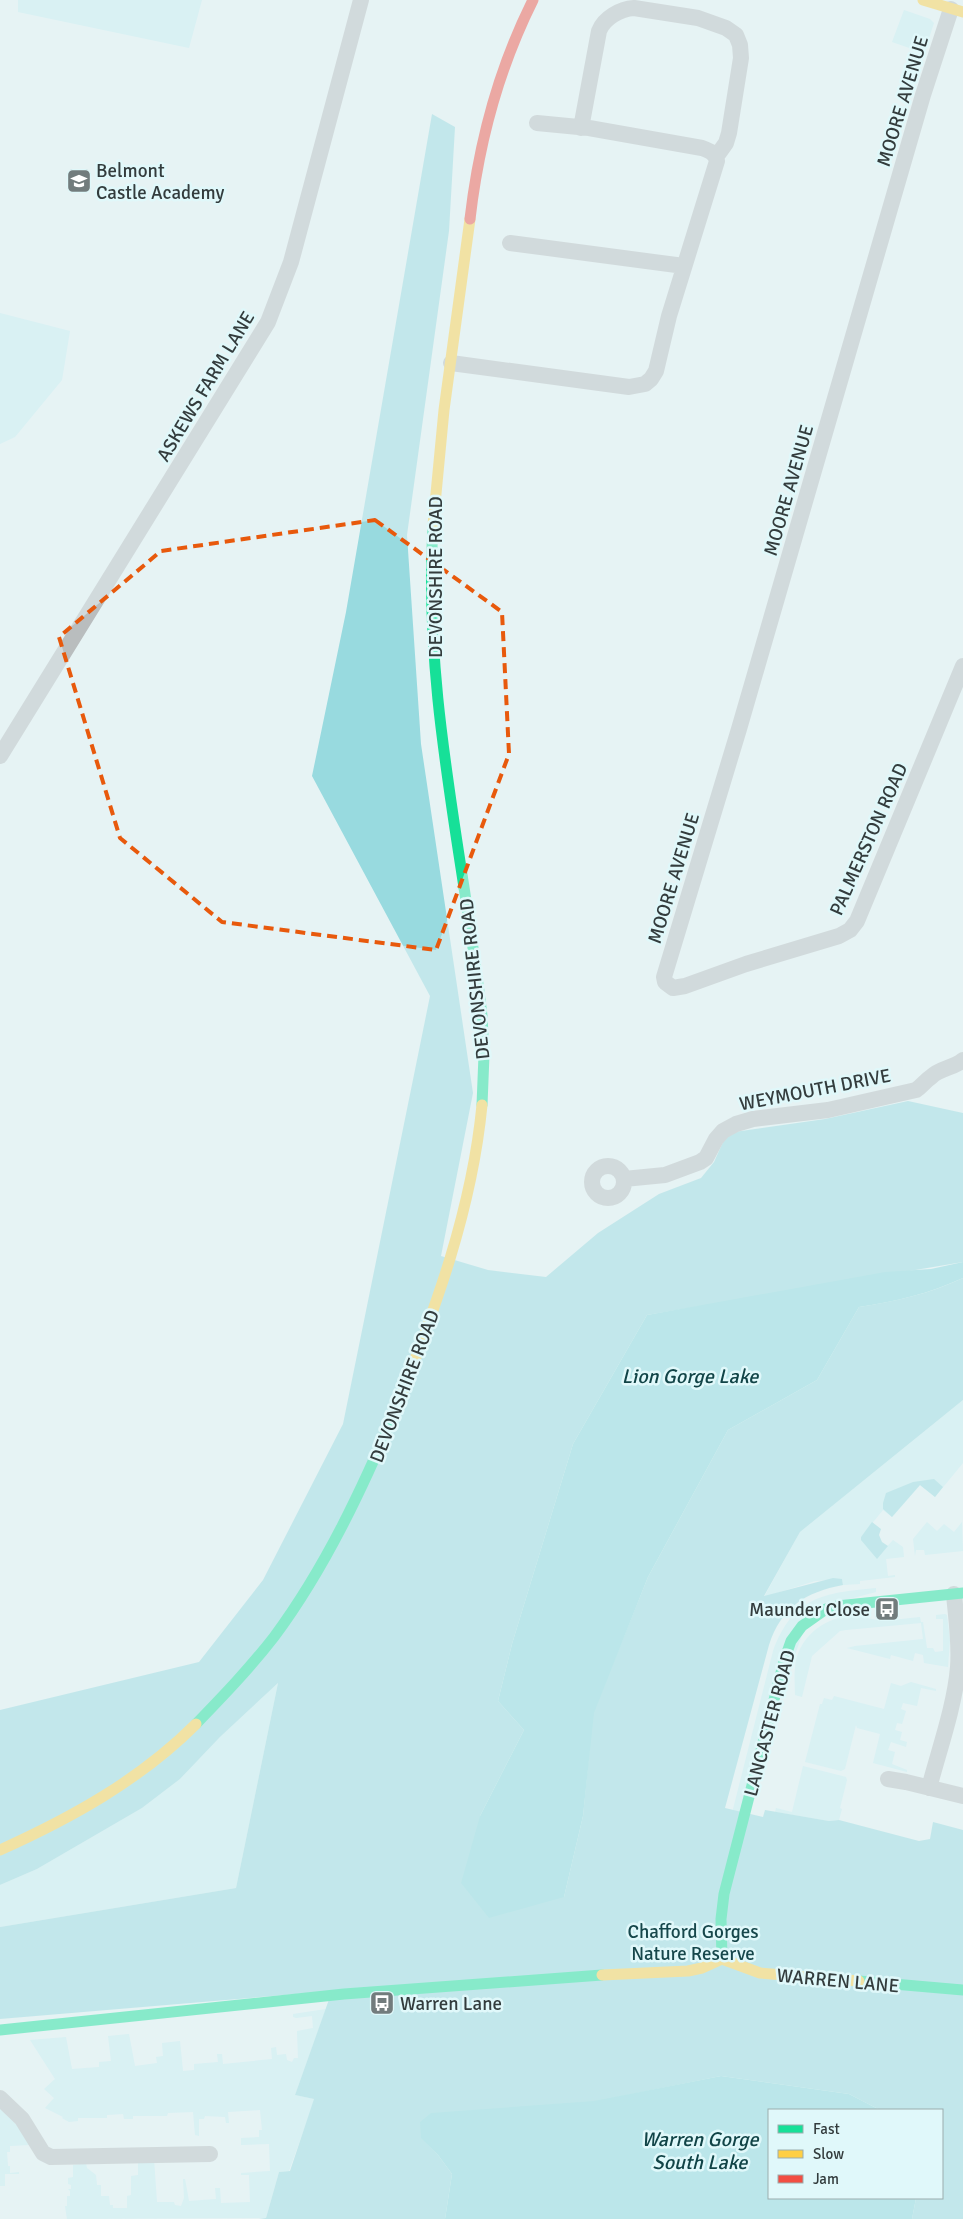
<svg xmlns="http://www.w3.org/2000/svg" width="963" height="2219" font-family="Signika,sans-serif">
<style>
.green{fill:#c9eff2}
.forest{fill:#98dadf}
.water{fill:#88d8dd}
.lines{fill:none;stroke-linecap:round;stroke-linejoin:round}
.street{stroke:#b9bdbe;stroke-width:16}
.fast{stroke:#16e098;stroke-width:11}
.slow{stroke:#ffcf43;stroke-width:11}
.jam{stroke:#f24e42;stroke-width:11}
.marked{fill:none;stroke:#e8590c;stroke-width:4;stroke-dasharray:10 6;stroke-linejoin:round}
.labels{text-anchor:middle;stroke-width:5;stroke-linejoin:round;paint-order:stroke}
.street-label{font-size:19px;fill:#333c3d;stroke:#e0f8fa}
.poi-label{font-size:19px;fill:#333c3d;stroke:#e0f8fa;text-anchor:start}
.park-label{font-size:19px;fill:#16474b;stroke:#e0f8fa}
.water-label{font-size:20px;font-style:italic;fill:#114447;stroke:#e0f8fa}
</style>
<rect width="100%" height="100%" fill="#e6f3f4"/>
<path class="green" d="M18 0H202L189 48 18 12Z
M904 10 930 19 934 23 924 53 892 42Z
M0 313 70 331 62 380 15 437 0 444Z
M963 1400V1463L935 1497 920 1485 892 1517 883 1510 861 1537 883 1551 893 1540 903 1547 904 1557 886 1559 888 1576 895 1575V1577L860 1581V1584L843 1585 842 1579 815 1581 764 1597 800 1532Z
M927 1522 937 1531 944 1524 954 1532 962 1522 963 1551 925 1555 924 1550H916L915 1556 913 1539Z
M876 1588V1592L811 1609 711 1896 773 1651C793 1597 823 1593 876 1588Z
M945 1614 947 1615 950 1640 948 1667 924 1663 923 1655 915 1653 913 1661 891 1655 890 1659 847 1648 855 1646 923 1639 921 1623 846 1630 840 1631 812 1656 802 1697 795 1695C795 1686 794 1677 795 1668 797 1639 823 1617 852 1616 862 1616 872 1620 882 1620 895 1620 908 1618 920 1617L921 1622H923L927 1648H933L935 1652 943 1651V1619H936V1615Z
M911 1682 936 1689V1691L921 1688 917 1706 903 1703 901 1709 906 1711 902 1724 897 1723 895 1730 902 1732 900 1740 907 1742 906 1747 891 1742 888 1750 895 1752 892 1764 907 1770V1772L873 1763 880 1734 857 1728 856 1725 845 1769 841 1771 805 1762 820 1704H822L824 1698 832 1700 834 1696 884 1709 891 1683 901 1686Z
M278 1683 236 1888 0 1927V1885L37 1869 142 1808 180 1779 220 1737Z
M803 1766 846 1777 847 1780 840 1808 842 1809 839 1820 829 1821 775 1812 776 1808 792 1812Z
M326 2009 295 2095 315 2099 289 2171 279 2172 266 2218 67 2219 65 2206H67V2196H70V2191L68 2189H71V2185L68 2184V2178L73 2177V2165L86 2163 87 2168 96 2175 97 2185H101V2196H109L110 2205H113V2208H127V2196L131 2195V2176L138 2175V2162L154 2159 157 2202H174L175 2205 181 2206 184 2198 183 2179H185L189 2201 216 2199 215 2188H220L221 2203 250 2202 249 2175H241V2173L270 2171 269 2144 241 2145V2138L259 2137V2130H262L260 2110 228 2112 229 2123H226L225 2117 205 2116 204 2119H199V2136L195 2135 193 2112 168 2113 167 2116H133V2119H124L123 2114 107 2115V2118H78V2121L69 2122 62 2118 63 2117 45 2108 54 2098 44 2089 55 2079 30 2040 66 2037 72 2069 99 2067V2062L111 2061 108 2036 129 2034 135 2066 157 2063 156 2057 163 2056 162 2043 180 2041 183 2071 194 2070V2064L218 2062 217 2054H222L223 2064 272 2059 271 2048 276 2047 277 2055 286 2054 287 2060 292 2062 294 2058H298L297 2031 313 2028 312 2016 296 2018 293 2017V2014Z
M0 2107 29 2138V2145L10 2146V2152H7L8 2166H10V2173L19 2172V2174H5V2186H0Z"/>
<path class="forest" d="M432 114 455 127 449 231 407 535 421 744 473 1093 441 1256 488 1270 546 1277 598 1233 659 1194 701 1178 714 1162 727 1133 825 1119 908 1101 963 1113V1262L647 1315 573 1444 512 1644 498 1701 524 1730 480 1816 564 1897 583 1816 593 1713 648 1577 728 1430 817 1380 859 1307C896 1301 929 1294 963 1278V1400L800 1532 764 1596 833 1578 842 1579 843 1585C805 1592 781 1608 769 1645L725 1808 763 1817 765 1810 829 1821 839 1820 919 1841 930 1839 933 1822 963 1830V2219H912L916 2198H942V2110H880L849 2094 721 2076 421 2137 438 2155 452 2174 445 2219H259L266 2218 279 2172 290 2171 314 2099 295 2095 332 1991 0 2019V1927L236 1888 278 1683 220 1737 180 1779 142 1808 37 1869 0 1885V1710L199 1662 263 1580 343 1424 430 996 312 776 346 612Z
M934 1479 943 1487 935 1497 920 1485 892 1517 883 1509V1503L886 1493 913 1482Z
M872 1522 881 1529 879 1535 882 1542 888 1546 877 1559 861 1540V1537Z"/>
<path class="water" d="M963 1262V1278C928 1294 897 1301 859 1307L817 1380 728 1430 648 1577 594 1713 583 1816 564 1897 489 1918 461 1883 480 1816 524 1730 498 1701 512 1644 573 1444 647 1315 885 1272 931 1269Z
M721 2076 849 2094 880 2110H769V2198H916L912 2219H445L452 2174 438 2155 421 2138 420 2122 431 2113 594 2101Z"/>
<g class="lines">
<path class="street" d="M951 9 923 95 739 729 664 977 665 982 673 988 685 986 746 964 839 936 850 930 857 921 963 666
M581 128 599 31C604 18 620 9 634 8L698 18 726 28 736 35 740 45 741 58 729 133 726 143 716 157
M510 243 684 266
M451 363 629 387 645 384 651 379 656 371 669 316 717 161C715 153 710 151 702 148L589 128 537 123
M0 756 268 322 291 262 361 0
M592 1182a16 16 0 1 1 32 0a16 16 0 1 1-32 0Z
M624 1179 665 1175 700 1162 706 1158 716 1139 723 1131 736 1124 753 1119 828 1110 916 1090C922 1086 925 1081 931 1077 940 1068 954 1068 963 1060
M888 1779 906 1782 963 1796
M929 1788C939 1750 955 1705 958 1667 960 1643 956 1618 954 1594
M0 2098 22 2119 43 2153 51 2157 210 2154"/>
<path class="fast" d="M433 525C423 693 463 851 482 1016L484 1055 482 1105
M196 1724C223 1696 250 1668 274 1637 326 1567 363 1487 397 1407
M722 1959 721 1919 724 1894 784 1661 791 1641 802 1626 826 1609 837 1606 963 1593
M859 1981 963 1990
M0 2030 344 1994 602 1975"/>
<path class="slow" d="M923 0 963 12
M433 525 444 410 470 219
M397 1407C435 1309 472 1210 482 1105
M0 1850C71 1818 140 1780 196 1724
M602 1975 688 1971 702 1968 722 1959 760 1973 859 1981"/>
<path class="jam" d="M470 219C479 141 498 70 533 0"/>
</g>
<path d="M0 0H963V2219H0ZM375 520 502 612 509 754 436 950 222 922 120 838 59 637 161 551Z" fill="#e6f3f4" fill-opacity=".55" fill-rule="evenodd"/>
<path class="marked" d="M375 520 502 612 509 754 436 950 222 922 120 838 59 637 161 551Z"/>
<defs>
<symbol id="school-square" viewBox="-11 -11 22 22"><rect x="-9" y="-9" width="18" height="18" rx="4" fill="#727c7d" stroke="#e0f8fa"/><path d="M0-5L7-2L0 1L-7-2ZM-4 1L0 2.5L4 1V4Q0 6-4 4Z" fill="#fff"/></symbol>
<symbol id="bus-square" viewBox="-11 -11 22 22"><rect x="-9" y="-9" width="18" height="18" rx="4" fill="#727c7d" stroke="#e0f8fa"/><path d="M-5-6H5V4H4V6H2V4H-2V6H-4V4H-5ZM-3.5-4V0h7V-4ZM-3.5 1.2v1.5H-2V1.2ZM2 1.2v1.5H3.5V1.2Z" fill="#fff"/></symbol>
</defs>
<g fill-rule="evenodd">
<use href="#school-square" x="65" y="167" width="28" height="28"/>
<use href="#bus-square" x="873" y="1595" width="28" height="28"/>
<use href="#bus-square" x="368" y="1989" width="28" height="28"/>
</g>
<g class="labels">
<g class="street-label">
<text transform="translate(902 101) rotate(-73)" y="7">MOORE AVENUE</text>
<text transform="translate(205 386) rotate(-59)" y="7">ASKEWS FARM LANE</text>
<text transform="translate(788 490) rotate(-74)" y="7">MOORE AVENUE</text>
<text transform="translate(435 577) rotate(-90)" y="7">DEVONSHIRE ROAD</text>
<text transform="translate(868 839) rotate(-66)" y="7">PALMERSTON ROAD</text>
<text transform="translate(673 878) rotate(-73)" y="7">MOORE AVENUE</text>
<text transform="translate(474 979) rotate(-96)" y="7">DEVONSHIRE ROAD</text>
<text transform="translate(815 1089) rotate(-11)" y="7">WEYMOUTH DRIVE</text>
<text transform="translate(404 1386) rotate(-69)" y="7">DEVONSHIRE ROAD</text>
<text transform="translate(769 1723) rotate(-75)" y="7">LANCASTER ROAD</text>
<text transform="translate(838 1980) rotate(5)" y="7">WARREN LANE</text>
</g>
<g class="poi-label">
<text x="96" y="177">Belmont<tspan x="96" dy="22">Castle Academy</tspan></text>
<text x="870" y="1616" text-anchor="end">Maunder Close</text>
<text x="400" y="2010">Warren Lane</text>
</g>
<g class="park-label">
<text x="693" y="1938">Chafford Gorges<tspan x="693" dy="22">Nature Reserve</tspan></text>
</g>
<g class="water-label">
<text x="690" y="1383">Lion Gorge Lake</text>
<text x="700" y="2146">Warren Gorge<tspan x="700" dy="23">South Lake</tspan></text>
</g>
</g>
<rect x="768" y="2109" width="175" height="90" fill="#e0f8fa" stroke="#9badae"/>
<rect x="778" y="2125" width="25" height="8" fill="#16e098" stroke="#9badae"/>
<text x="813" y="2134" font-size="15" fill="#333c3d">Fast</text>
<rect x="778" y="2150" width="25" height="8" fill="#ffcf43" stroke="#9badae"/>
<text x="813" y="2159" font-size="15" fill="#333c3d">Slow</text>
<rect x="778" y="2175" width="25" height="8" fill="#f24e42" stroke="#9badae"/>
<text x="813" y="2184" font-size="15" fill="#333c3d">Jam</text>
</svg>
